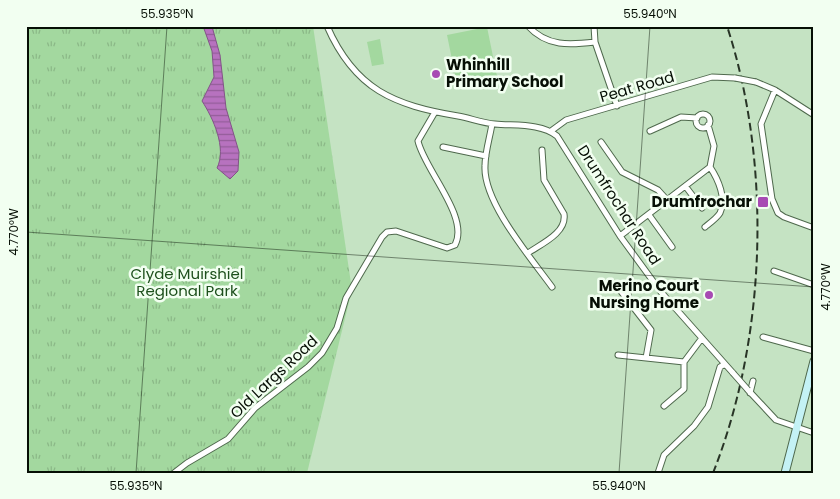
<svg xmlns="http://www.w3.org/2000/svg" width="840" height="499" font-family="Poppins,sans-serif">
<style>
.grass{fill:url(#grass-tufts)}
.pitch{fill:#a3d89f}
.water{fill:url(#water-rules);stroke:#825487}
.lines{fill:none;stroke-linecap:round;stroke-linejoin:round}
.street-casing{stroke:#4f694d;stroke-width:7}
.secondary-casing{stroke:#4f694d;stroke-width:9}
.street{stroke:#fff;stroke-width:5}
.secondary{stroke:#c4f2f5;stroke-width:7}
.rail{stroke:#283426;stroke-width:2;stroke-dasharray:8 4;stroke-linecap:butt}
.street-bridge-casing{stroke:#4f694d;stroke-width:7;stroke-linecap:butt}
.street-bridge{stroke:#fff;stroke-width:5}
.ticks{fill:none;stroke:#060f05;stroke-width:1;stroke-opacity:0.45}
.poi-dot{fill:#a74ab3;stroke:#f2fff1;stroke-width:2}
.labels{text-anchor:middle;stroke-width:5;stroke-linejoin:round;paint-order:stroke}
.poi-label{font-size:15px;font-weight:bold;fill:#060f05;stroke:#f2fff1;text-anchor:end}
.street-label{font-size:15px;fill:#060f05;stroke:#f2fff1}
.park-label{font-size:15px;fill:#1d501c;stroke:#f2fff1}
.neatline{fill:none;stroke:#060f05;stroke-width:2}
.ticks-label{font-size:12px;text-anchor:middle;fill:#060f05}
</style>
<defs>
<pattern id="grass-tufts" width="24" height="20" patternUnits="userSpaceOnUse" patternTransform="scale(1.25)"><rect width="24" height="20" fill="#a3d89f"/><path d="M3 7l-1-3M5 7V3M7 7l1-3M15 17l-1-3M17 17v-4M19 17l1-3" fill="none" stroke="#8bb887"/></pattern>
<pattern id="water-rules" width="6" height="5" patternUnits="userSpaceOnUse" patternTransform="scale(1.25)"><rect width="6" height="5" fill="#b772bf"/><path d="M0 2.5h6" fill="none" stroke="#935c99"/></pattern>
</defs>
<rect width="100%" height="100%" fill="#c5e3c3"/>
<path class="grass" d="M26 26H313L352 290 307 473H26Z"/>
<path class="pitch" d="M487 27 498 81 458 89 447 35Z
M380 39 384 64 372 66 367 42Z"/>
<path class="water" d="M203 26H212L213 30 220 55 226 108 239 152 238 171 230 179 217 168C227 148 213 118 202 101L214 77 212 51Z"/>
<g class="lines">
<defs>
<path id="street" d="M327 26C355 90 394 105 458 116 470 118 482 123 495 124 515 126 541 123 557 136L620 236 661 292 733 373
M528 26C547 47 570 45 595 42
M594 26 595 42 617 106
M756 82 775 90 814 115
M775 90 761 124 772 199 778 213 784 217 814 228
M696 121a7 7 0 1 1 14 0a7 7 0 1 1-14 0Z
M492 124C490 137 485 152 485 166 483 202 531 258 552 287
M551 131 566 120 712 77 735 78
M650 131 681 117 697 118
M601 142 622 172 658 190 668 201
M443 147 486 156
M686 187 702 208
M649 215 672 247
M705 227C710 223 717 218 720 213 727 199 718 179 710 167
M620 236 710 167 714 146 708 125
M528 253C541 244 567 233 564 214L544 180 542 150
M774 271 814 285
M616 285 651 330 646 358
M763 337 814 351
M618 355 684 362
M748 390 776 420 814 433
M750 393 753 381
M664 406 684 389V362L702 338
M174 473 187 463 228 439 255 408 308 367 322 353 337 328 346 298 382 237 387 232 396 231 447 248 455 245C470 217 424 169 418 141L435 112
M658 473 664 455 694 426 708 407 720 367 725 364"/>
<path id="secondary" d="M785 473 814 361"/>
</defs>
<use href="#street" class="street-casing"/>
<use href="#secondary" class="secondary-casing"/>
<use href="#street" class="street"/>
<use href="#secondary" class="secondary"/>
<path class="rail" d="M713 473C767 337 772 164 727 26"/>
<defs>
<path id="street-bridge" d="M735 78 756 82
M733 373 748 390"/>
</defs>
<use href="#street-bridge" class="street-bridge-casing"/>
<use href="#street-bridge" class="street-bridge"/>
</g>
<path class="ticks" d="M26 232 814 287M136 473 167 26M619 473 650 26"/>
<g class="poi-dot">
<circle cx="436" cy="74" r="5"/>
<rect x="757" y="196" width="12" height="12" rx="2.5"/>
<circle cx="709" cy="295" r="5"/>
</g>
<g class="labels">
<g class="poi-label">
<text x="446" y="70" text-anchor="start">Whinhill<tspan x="446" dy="17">Primary School</tspan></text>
<text x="752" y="207">Drumfrochar</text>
<text x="699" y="291">Merino Court<tspan x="699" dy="17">Nursing Home</tspan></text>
</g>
<g class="street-label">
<text transform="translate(637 87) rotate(-16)" y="5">Peat Road</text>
<text transform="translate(619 205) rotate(57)" y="5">Drumfrochar Road</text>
<text transform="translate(274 377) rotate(-43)" y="5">Old Largs Road</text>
</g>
<g class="park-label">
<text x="187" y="279">Clyde Muirshiel<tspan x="187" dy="17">Regional Park</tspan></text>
</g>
</g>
<rect width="840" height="499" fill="none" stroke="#f2fff1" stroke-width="55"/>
<rect x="28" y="28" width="784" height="444" class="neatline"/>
<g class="ticks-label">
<text x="167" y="18">55.935°N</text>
<text x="650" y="18">55.940°N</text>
<text transform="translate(14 232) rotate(-90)" y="4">4.770°W</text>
<text transform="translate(826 287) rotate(-90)" y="4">4.770°W</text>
<text x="136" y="490">55.935°N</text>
<text x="619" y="490">55.940°N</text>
</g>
</svg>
